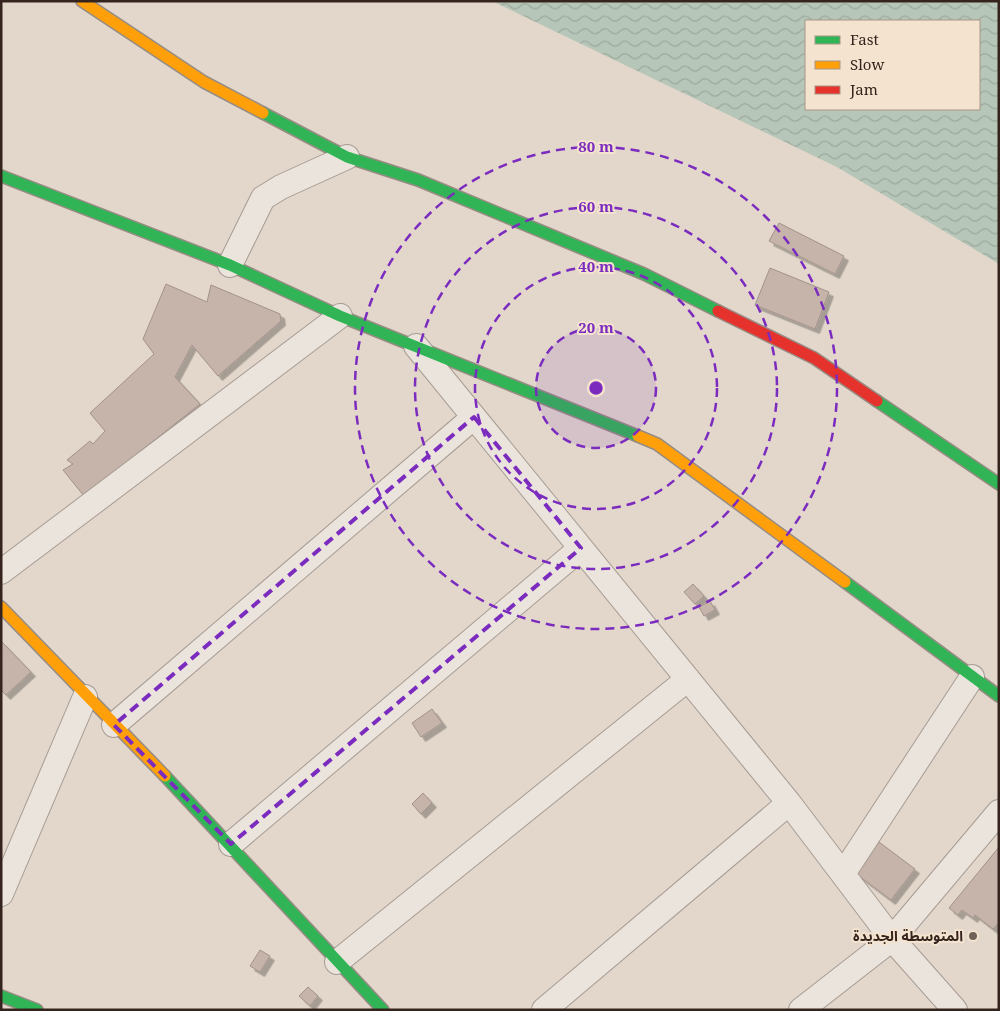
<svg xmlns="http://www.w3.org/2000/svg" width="1000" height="1011" font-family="'Noto Serif','Noto Sans Arabic',serif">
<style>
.water{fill:url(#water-waves);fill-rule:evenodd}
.building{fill:#c6b4ab;stroke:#a2928a;filter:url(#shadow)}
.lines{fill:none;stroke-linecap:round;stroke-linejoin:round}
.street-casing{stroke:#a79c94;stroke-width:26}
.fast-casing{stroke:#978c84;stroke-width:14}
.slow-casing{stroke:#978c84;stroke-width:14}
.jam-casing{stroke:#978c84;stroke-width:14}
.street{stroke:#eae4dc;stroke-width:24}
.fast{stroke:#30b455;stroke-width:11}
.slow{stroke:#ff9f0a;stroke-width:11}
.jam{stroke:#e5322d;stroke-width:11}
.marked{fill:none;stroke:#7b2cbf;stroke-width:4;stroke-dasharray:10 6;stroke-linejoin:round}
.ring{fill:none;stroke:#7b2cbf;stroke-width:2.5;stroke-dasharray:9 6}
.poi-dot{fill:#72635a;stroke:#f4e3cf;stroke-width:2}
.labels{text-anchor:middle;stroke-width:4;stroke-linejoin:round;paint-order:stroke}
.poi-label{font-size:14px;font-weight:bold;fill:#35241d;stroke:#f4e3cf;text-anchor:end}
.centre{fill:#7b2cbf;stroke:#f4e3cf;stroke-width:2.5}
.ring-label{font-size:15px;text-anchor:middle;font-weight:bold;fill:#7b2cbf;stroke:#f4e3cf;stroke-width:4;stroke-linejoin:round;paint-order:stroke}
</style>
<defs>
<pattern id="water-waves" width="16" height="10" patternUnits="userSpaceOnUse" patternTransform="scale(1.25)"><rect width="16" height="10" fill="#b6c6b8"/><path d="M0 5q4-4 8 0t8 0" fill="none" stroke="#9daa9e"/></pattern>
<filter id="shadow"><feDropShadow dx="4.5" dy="4.5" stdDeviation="0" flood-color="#0004"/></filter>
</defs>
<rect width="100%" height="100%" fill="#e2d7ca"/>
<path class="water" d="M492 1H999V264L837 167ZM806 21H979V109H806Z"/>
<path class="building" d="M779 223 844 256 835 274 769 241Z
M770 268 829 292 815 329 755 305Z
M166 284 207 302 211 285 280 314 281 321 218 376 192 345 175 377 200 404 84 496 63 470 73 464 67 460 90 441 93 444 105 431 90 413 154 354 143 339Z
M693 584 704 596 695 604 684 592Z
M710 601 715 610 704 616 699 607Z
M1 641 31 672 6 695 1 690Z
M432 709 442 723 421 737 412 723Z
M423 793 432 803 421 814 412 804Z
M879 842 915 869 891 900 855 873Z
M999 847V922L993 929 975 915 973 918 962 910 958 915 949 908Z
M260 950 270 956 260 972 250 966Z
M308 987 318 996 310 1006 299 996Z"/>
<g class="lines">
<defs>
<path id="street" d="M230 265 263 198 281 187 347 157
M416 346 789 803 892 939 955 1010
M1 572 340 316
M114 725 474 417
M231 844 581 548
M843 874 972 677
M1 894 85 697
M337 962 688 679
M544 1010 789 803
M801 1010 892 939 999 812"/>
<path id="fast" d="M263 113 347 157 418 180 644 274 718 311
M1 176 230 265 340 316 638 436
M877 401 999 484
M845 582 999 696
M165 776 383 1010
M1 996 37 1010"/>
<path id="slow" d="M82 1 204 82 263 113
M638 436 657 444 845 582
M1 607 165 776"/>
<path id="jam" d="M718 311 814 358 877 401"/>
</defs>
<use href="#street" class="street-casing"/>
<use href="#fast" class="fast-casing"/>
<use href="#slow" class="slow-casing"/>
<use href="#jam" class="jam-casing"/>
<use href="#street" class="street"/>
<use href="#fast" class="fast"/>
<use href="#slow" class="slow"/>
<use href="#jam" class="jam"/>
</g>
<path class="marked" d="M474 417 581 548 231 844 114 725Z"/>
<circle cx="596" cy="388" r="60" fill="#7b2cbf" fill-opacity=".12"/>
<g class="ring">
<circle cx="596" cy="388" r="60"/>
<circle cx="596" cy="388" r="121"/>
<circle cx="596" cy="388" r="181"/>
<circle cx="596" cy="388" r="241"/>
</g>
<circle class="poi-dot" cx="973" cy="936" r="5"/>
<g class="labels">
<g class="poi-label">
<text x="963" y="941">المتوسطة الجديدة</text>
</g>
</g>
<circle cx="596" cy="388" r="8" class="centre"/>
<g class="ring-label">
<text x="596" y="152">80 m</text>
<text x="596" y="212">60 m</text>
<text x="596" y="272">40 m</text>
<text x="596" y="333">20 m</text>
</g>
<rect width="1000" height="1011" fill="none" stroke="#35241d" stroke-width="5"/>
<rect x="805" y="20" width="175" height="90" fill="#f4e3cf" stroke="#a89788"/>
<rect x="815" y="36" width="25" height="8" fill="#30b455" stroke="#a89788"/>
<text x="850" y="45" font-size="15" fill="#35241d">Fast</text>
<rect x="815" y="61" width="25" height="8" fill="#ff9f0a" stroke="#a89788"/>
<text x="850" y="70" font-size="15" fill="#35241d">Slow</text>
<rect x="815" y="86" width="25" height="8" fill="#e5322d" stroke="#a89788"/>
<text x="850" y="95" font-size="15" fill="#35241d">Jam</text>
</svg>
